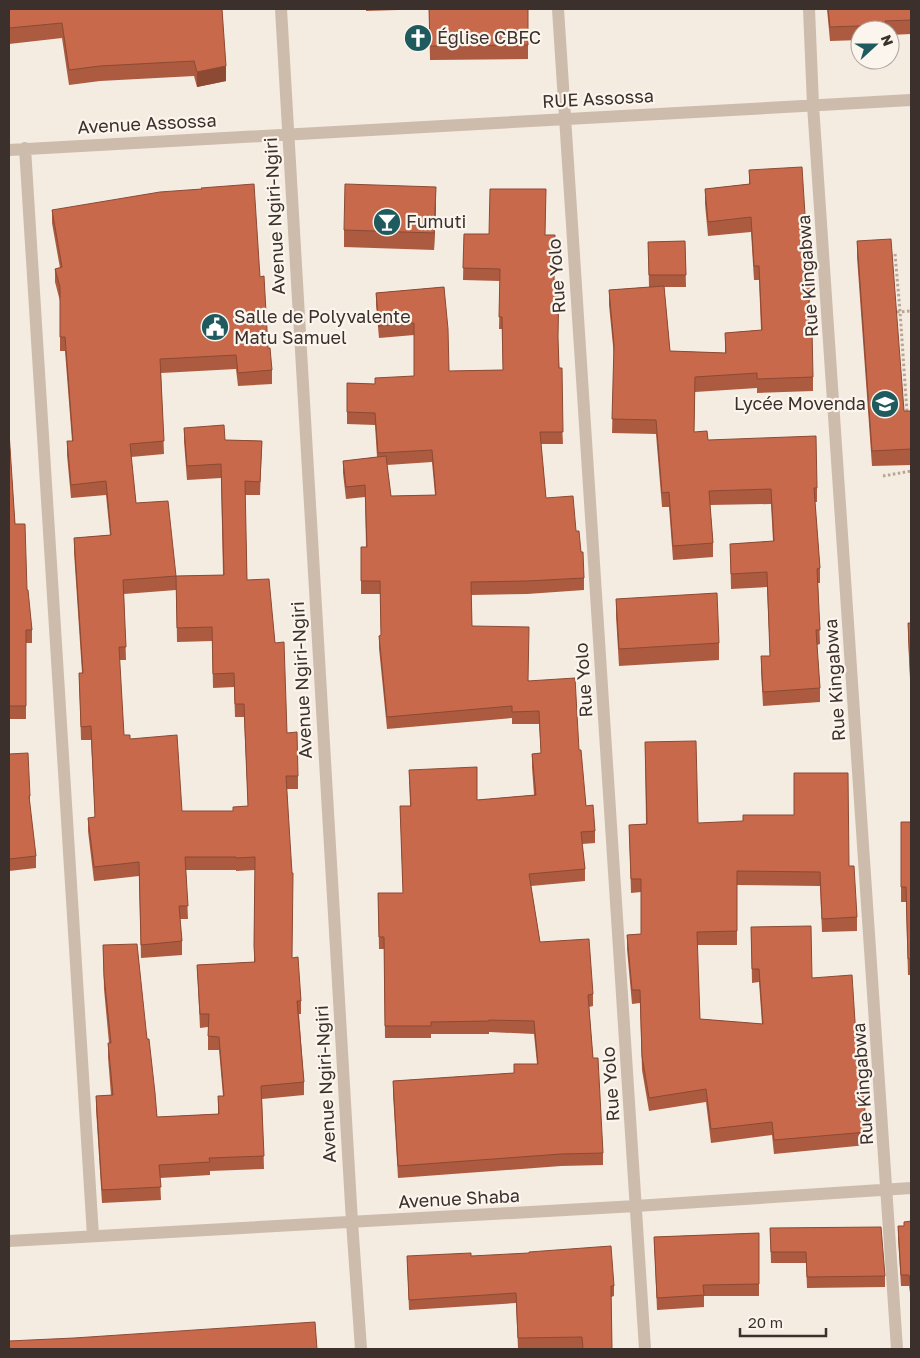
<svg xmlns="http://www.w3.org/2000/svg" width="920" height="1358" font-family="'Golos Text',sans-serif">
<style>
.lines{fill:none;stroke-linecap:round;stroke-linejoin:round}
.path{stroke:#b9a596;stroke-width:3;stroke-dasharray:2.5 2.5;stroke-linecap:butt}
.minor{stroke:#cdbbac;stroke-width:12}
.wall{fill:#ac5a40;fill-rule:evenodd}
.shaded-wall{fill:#8c4a34}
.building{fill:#c8694b;stroke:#8c4a34}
.labels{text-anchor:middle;stroke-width:4.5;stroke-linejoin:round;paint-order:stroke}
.poi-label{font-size:18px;fill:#3b302b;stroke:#fbf5ee;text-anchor:start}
.street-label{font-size:18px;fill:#3b302b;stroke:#fbf5ee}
</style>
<rect width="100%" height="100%" fill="#f4ebe1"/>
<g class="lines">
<path class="path" d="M895 254 900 311 907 413
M897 312 911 311
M883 476 911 471"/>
<path class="minor" d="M281 9 352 1222 361 1349
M558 9 645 1349
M809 9 813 105 897 1349
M25 148 93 1236
M9 150 911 100
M9 1241 636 1206 911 1188"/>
</g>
<path class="wall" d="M9 9H222L226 81 197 87 194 76 100 81 69 85 62 38 9 44Z
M366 9H528V59L430 60 429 9 366 11Z
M827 9H911V34L890 35V30H860V40L830 41Z
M749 170 810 292 808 329 813 377V391L757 393V388L695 392 694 432 708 440 817 488V502H815L820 568V583H818L820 644 817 645 820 688V702L763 706 761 671V656H770L767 587 731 589 730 544 773 541 771 504 710 505 713 543V557L673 560 669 507H662L656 434 612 433 614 356 609 305V290L649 287 648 242 685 241 686 287H664L670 351 725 353V333L761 330 759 280H754L751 232 708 236 705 204V189L749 184Z
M436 204 434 250 344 247V230Z
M52 210 260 277 268 348 272 370V384L238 386 236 369 161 373 164 454 131 457 136 503 176 576V590L124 594 126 660H119L124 735 130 739 182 811H233L248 806 244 717H235L234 687 213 688 212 641 177 642 176 576 223 575 221 478 187 480 184 441V428L225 440 262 441 260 495H245L247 580 275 643 287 733 298 776V789H287L292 958 301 1001V1014H299L304 1082V1095L262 1099 264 1169 210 1171V1175L160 1178 161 1200 102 1203 96 1109V1096L111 1095 108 1057V1043H109L104 989 103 945 147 1039 157 1117 218 1114V1096H223L219 1050H208V1027L200 1028 197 965 254 962 255 870 236 871V870H186L188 919H180L182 941V955L141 958 139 876 94 881 88 831V818L95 817 91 740H81L79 673H82L74 552V538L110 535 106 495 71 498 67 455V441H72L65 351H60V301L55 282V269L60 268 52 223Z
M464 234 546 235 554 280 558 342 563 444H541L546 498 576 531 581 552 584 578V590L527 594 471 595 472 626 529 681 579 750 586 806 595 831V843L582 844 585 869V881L531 886 540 942 593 994V1006L589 1007 593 1058 603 1153V1165L561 1166 398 1178 393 1093V1081L514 1073 537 1064 534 1034 489 1032V1034H431V1038H385L384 949H379L378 893H403L400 806H410L409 770 477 800 534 795 532 767V754L541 753 539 724H512V718L387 729 379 648V636L381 635 380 594H361V547H366L365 497 346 499 343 473V461L377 457 375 425 347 424V383L375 384 414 376V335L379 338 376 305V293L444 287 449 371 503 370 502 329H499L500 281 463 280ZM432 462 435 495 391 496 387 465Z
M857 241 904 411H911V465L872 466 857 257Z
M9 432 15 524 27 590 32 630V643H26V719H9Z
M616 599 719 643V660L619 666 616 616Z
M908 623H911V699L908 638Z
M645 742 698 823 849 866 857 917V931L822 932 820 886 737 885V945H697L700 1019 762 1024 759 982 752 983 751 927 812 978 856 1037 867 1132V1145L774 1154 772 1135 711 1143 706 1102 649 1111 642 1070 640 1003 632 1004 627 949V935L641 934V892L631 893 629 825 646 824Z
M9 754 30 796V808L36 856V868L9 871Z
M901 822H911V975H908L906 902H901Z
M911 1221V1300L909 1286H901L898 1238V1226H904Z
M770 1228 885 1276V1287L807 1288 806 1263H771Z
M759 1233V1296H704V1307L657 1310 654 1237Z
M407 1256H471L614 1286V1296L611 1297 612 1349H582V1348H518L516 1303 409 1310Z"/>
<path class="shaded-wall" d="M226 66V81L197 87V72Z
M436 187V204L434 250V233Z"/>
<path class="building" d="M9 9H222L226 66 197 72 194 61 100 66 69 70 62 23 9 28Z
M429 9H528V45L430 46Z
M828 9H911V20L885 21V25L830 27Z
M802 167 809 278H810L808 329H812L813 377 757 379V373L695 377 694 432 707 431 708 440 816 436 817 488H814L820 568 817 569 820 630H816L820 688 763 692 761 656H770L767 572 731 574 730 544 774 541 771 489 709 491 713 543 673 546 669 492 662 493 656 420 612 419 614 345 609 290 664 286 670 351 726 353 725 333 762 330 759 266H754L751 217 708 222 705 189 750 184 749 170Z
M254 184 260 277 264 276 268 348H270L272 370 238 373 236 355 160 359 164 441 130 444 136 503 168 501 176 576 123 580 126 647H119L124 735H130V739L177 735 182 811H233V807L248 806 244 704H235L234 673 213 674 212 627 177 628 176 576 224 575 221 464 187 466 184 428 224 425 225 440 262 441 260 482 245 481 247 580 269 579 275 643 284 642 287 733 297 732 298 776H286L292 873H293L292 958 298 957 301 1001H297L304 1082 261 1086 264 1156 209 1158 210 1162 159 1165 161 1187 102 1190 96 1096 113 1095 108 1043H111L104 976 103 945 137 944 147 1039H149L155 1093 157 1117 219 1114 218 1096H224L219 1037 208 1036 209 1014H200L197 965 255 962 254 946 255 857 236 858V857H185L188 906H179L182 941 141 945 139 862 94 867 88 818 95 817 91 726 81 727 79 673H83L74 538 111 535 106 481 71 485 67 441H73L65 337H60V287L55 269 62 267 52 210 160 192 202 189 201 188Z
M345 184 436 187 434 233 344 230Z
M490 189H546L545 235H555L554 280 559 281 558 337 559 368H562L563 432H540L546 498 573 496 576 531H579L581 552H583L584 578 527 581 471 582 472 626 529 627 528 681 575 678 579 750H581L586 806 593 805 595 831 581 832 585 869 529 874 540 942 589 939 593 994 588 995 593 1058H598L603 1153 561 1154 398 1166 393 1081 514 1073V1064H538L534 1021 489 1020V1021L431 1022V1026H385L384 937H379L378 893H403L400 806H411L409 770 477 767V800L536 795 532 754 541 753 539 711 512 712V706L387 717 379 636 381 635 380 581H361V547H367L365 485 346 487 343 461 386 456 391 496 436 495 432 450 378 453 375 413 347 412V383L375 384V378L414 376V323L379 326 376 293 444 287 448 329 449 371 503 370 502 317H499L500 269 463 268 464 234H489Z
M891 239 904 411H911V449L872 451 857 241Z
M685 241 686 275H649L648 242Z
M9 432 15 524H25L27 590H28L32 630H26V706H9Z
M717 593 719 643 619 649 616 599Z
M908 623H911V684Z
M696 741 698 823 743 821V815H794V773H848L849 866H854L857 917 822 919 820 872 737 871V931L697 932 700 1019 763 1024 759 969H752L751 927 811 926 812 978 852 975 856 1037 858 1036 867 1132 774 1140 772 1122 711 1129 706 1089 649 1098 642 1056 640 990H632L627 935 641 934V879H631L629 825 647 824 645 742Z
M28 753 30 796H29L36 856 9 859V754Z
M901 822H911V959H908L906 887H901Z
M911 1221V1289L909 1275H901L898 1226H904V1222Z
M881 1227 885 1276 807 1277 806 1252H771L770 1228Z
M759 1233V1284L703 1285 704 1295 657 1298 654 1237Z
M611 1246 614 1286H611L612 1349H583L582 1337 518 1338 516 1293 409 1300 407 1256 471 1253V1256L529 1253V1252Z
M315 1322 317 1349H9V1341L74 1338Z"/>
<defs>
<symbol id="church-disc" viewBox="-11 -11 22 22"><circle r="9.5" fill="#1f5a5e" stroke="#fbf5ee"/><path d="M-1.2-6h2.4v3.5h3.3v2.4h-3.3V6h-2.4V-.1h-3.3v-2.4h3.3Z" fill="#fff"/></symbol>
<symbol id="bar-disc" viewBox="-11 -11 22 22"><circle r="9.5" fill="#1f5a5e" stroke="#fbf5ee"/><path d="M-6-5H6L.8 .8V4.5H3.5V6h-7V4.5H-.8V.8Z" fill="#fff"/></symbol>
<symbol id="civic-disc" viewBox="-11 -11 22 22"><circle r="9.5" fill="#1f5a5e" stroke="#fbf5ee"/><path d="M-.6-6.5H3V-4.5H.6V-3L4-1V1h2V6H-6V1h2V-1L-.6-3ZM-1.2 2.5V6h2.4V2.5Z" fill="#fff"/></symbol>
<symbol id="school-disc" viewBox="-11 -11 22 22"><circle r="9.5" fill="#1f5a5e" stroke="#fbf5ee"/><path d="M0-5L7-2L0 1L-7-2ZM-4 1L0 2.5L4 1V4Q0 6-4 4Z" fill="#fff"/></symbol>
</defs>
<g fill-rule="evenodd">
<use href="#church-disc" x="402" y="22" width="32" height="32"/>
<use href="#bar-disc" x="371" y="206" width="32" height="32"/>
<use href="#civic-disc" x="199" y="311" width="32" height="32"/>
<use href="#school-disc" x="869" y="388" width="32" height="32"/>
</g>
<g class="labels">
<g class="poi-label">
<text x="437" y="44">Église CBFC</text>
<text x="406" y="228">Fumuti</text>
<text x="234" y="323">Salle de Polyvalente<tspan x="234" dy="21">Matu Samuel</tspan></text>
<text x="866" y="410" text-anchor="end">Lycée Movenda</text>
</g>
<g class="street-label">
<text transform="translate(598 99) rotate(-3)" y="6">RUE Assossa</text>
<text transform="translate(147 124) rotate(-3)" y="6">Avenue Assossa</text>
<text transform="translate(275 216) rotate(-93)" y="6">Avenue Ngiri-Ngiri</text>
<text transform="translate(557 276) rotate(-94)" y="6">Rue Yolo</text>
<text transform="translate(808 276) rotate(-94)" y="6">Rue Kingabwa</text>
<text transform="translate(302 680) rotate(-93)" y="6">Avenue Ngiri-Ngiri</text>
<text transform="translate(584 680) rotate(-94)" y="6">Rue Yolo</text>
<text transform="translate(835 680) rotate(-94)" y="6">Rue Kingabwa</text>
<text transform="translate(326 1084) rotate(-93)" y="6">Avenue Ngiri-Ngiri</text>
<text transform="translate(611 1084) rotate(-94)" y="6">Rue Yolo</text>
<text transform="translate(863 1084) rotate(-94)" y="6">Rue Kingabwa</text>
<text transform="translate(459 1199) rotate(-3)" y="6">Avenue Shaba</text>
</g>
</g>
<rect width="920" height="1358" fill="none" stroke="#3b302b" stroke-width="20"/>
<g transform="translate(875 45) rotate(69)"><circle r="24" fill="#fbf5ee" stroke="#aea6a0"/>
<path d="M0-4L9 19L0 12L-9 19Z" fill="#1f5a5e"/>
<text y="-8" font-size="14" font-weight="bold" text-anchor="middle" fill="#3b302b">N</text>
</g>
<path d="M740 1328v8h86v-8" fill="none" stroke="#3b302b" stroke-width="2.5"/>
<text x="748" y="1328" font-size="15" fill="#3b302b" stroke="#fbf5ee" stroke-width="4" paint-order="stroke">20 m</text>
</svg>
